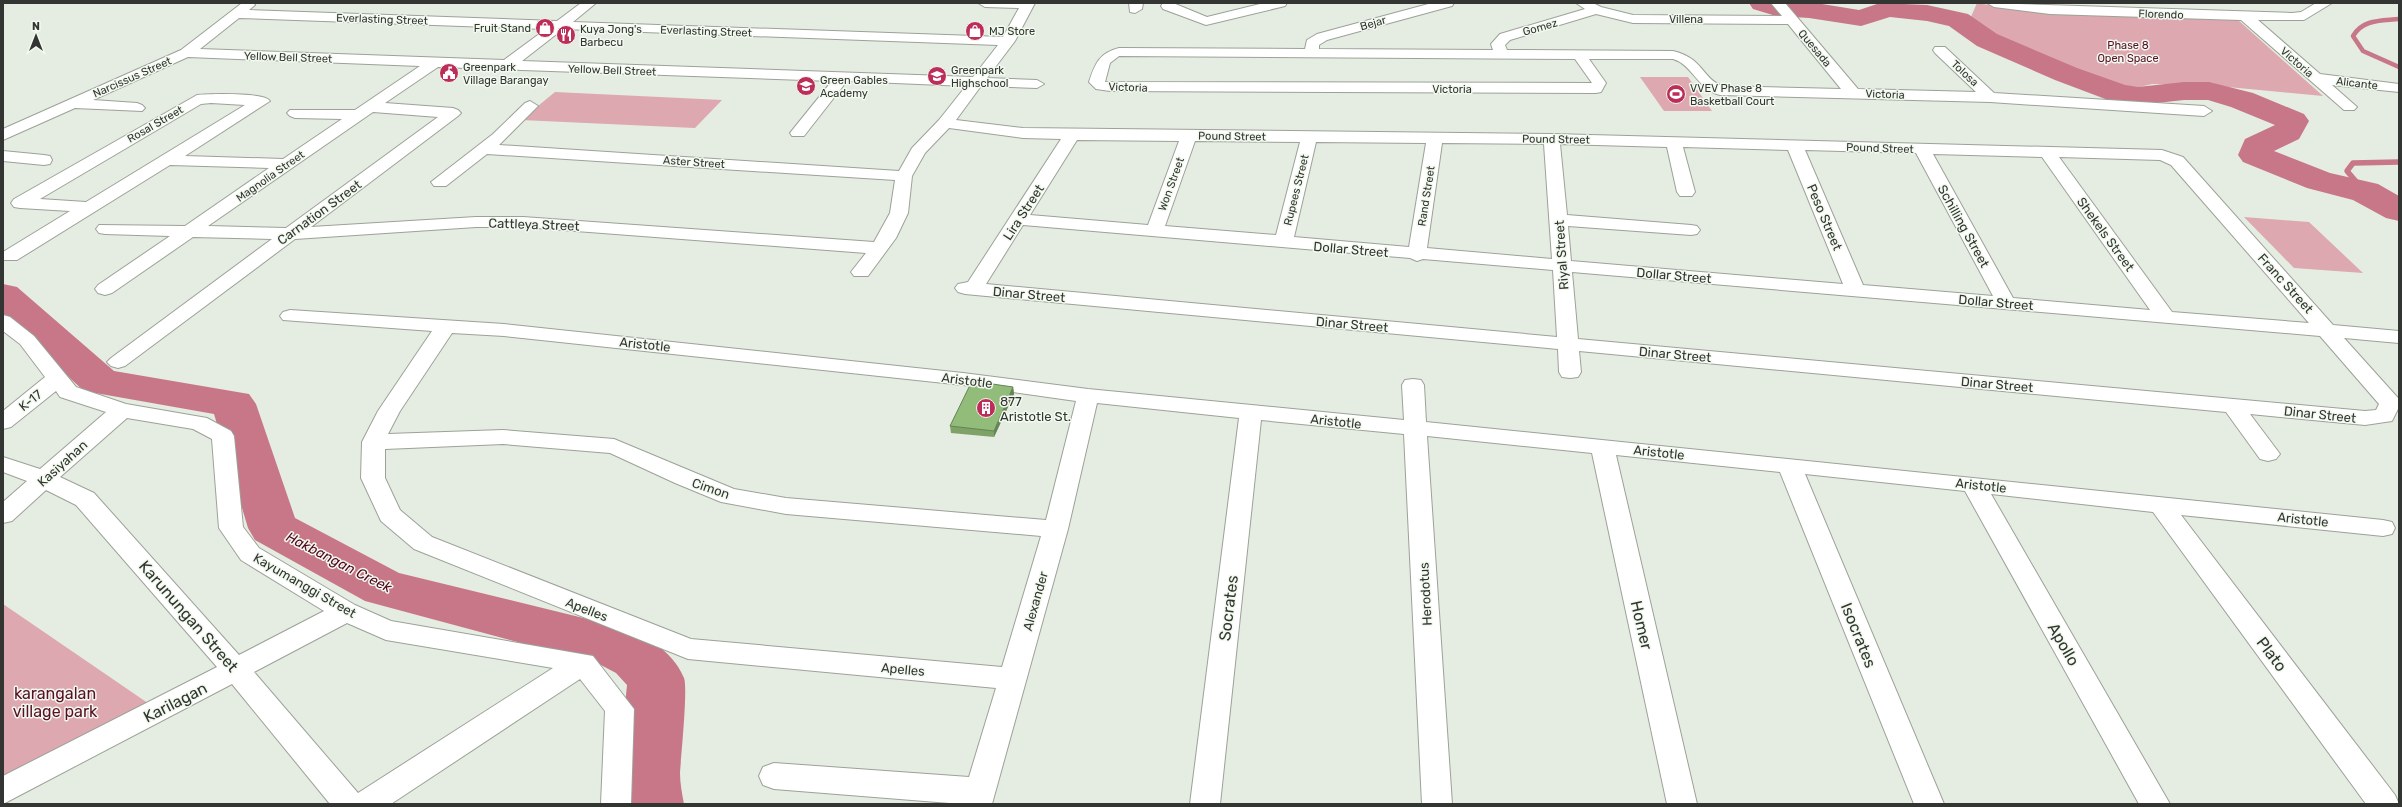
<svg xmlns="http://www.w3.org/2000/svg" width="2402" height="807" font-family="Rubik,sans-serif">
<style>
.green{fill:#dda8b0}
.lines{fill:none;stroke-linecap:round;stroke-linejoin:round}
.stream-far1{stroke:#c77787;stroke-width:4.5}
.stream{stroke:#c77787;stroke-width:5.5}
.river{fill:#c77787;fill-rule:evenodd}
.minor-casing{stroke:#9ca298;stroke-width:2}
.minor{fill:#fff;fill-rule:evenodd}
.wall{fill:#7ea268}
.shaded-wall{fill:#668455}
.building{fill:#92bc79;stroke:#668455}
.labels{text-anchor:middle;stroke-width:3;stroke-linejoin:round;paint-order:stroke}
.far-street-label{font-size:11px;fill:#323531;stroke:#f2f9ee}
.far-poi-label{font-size:11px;fill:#323531;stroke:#f2f9ee;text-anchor:start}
.far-park-label{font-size:11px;fill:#580e26;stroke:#f2f9ee}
.street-label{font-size:13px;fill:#323531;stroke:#f2f9ee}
.poi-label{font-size:13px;fill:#323531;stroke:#f2f9ee;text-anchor:start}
.water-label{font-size:14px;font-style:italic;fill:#510620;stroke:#f2f9ee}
.near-street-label{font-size:16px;fill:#323531;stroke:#f2f9ee}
.near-park-label{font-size:16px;fill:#580e26;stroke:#f2f9ee}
</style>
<rect width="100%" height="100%" fill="#e5ece1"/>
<path class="green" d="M1977 3 2025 11 2238 20 2323 96 2207 85 2152 84 2127 90 2056 64 1993 35 1970 19Z
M1640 77H1688L1712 111H1664Z
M555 92 722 100 695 128 521 120Z
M2244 217 2309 222 2363 273 2294 268Z
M3 604 158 710 3 782Z"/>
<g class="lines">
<path class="stream-far1" d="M2399 19C2381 21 2363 19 2353 36L2363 51 2399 67"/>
<path class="stream" d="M2365 192 2347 171 2353 163 2399 162"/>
<path class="river" d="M1749 3H1816L1859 10 1880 3 1927 5 1968 14 1997 34 2077 68 2125 85 2138 87 2184 82H2209L2253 93 2304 114 2309 121 2299 139 2274 151 2330 173 2378 184 2399 196V221L2386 218 2353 200 2307 188 2243 162 2238 155 2245 139 2275 125 2231 107 2208 100H2184L2138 105 2108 100 2055 80 1977 46 1949 26 1927 21 1890 17 1861 26 1809 18 1776 16 1753 9Z
M3 284 17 287 114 371 249 394 256 404 295 518 399 573 616 626C644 635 672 649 684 678 688 688 681 757 680 773 680 783 682 794 684 804H620L618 776 627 685 616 673 599 664 365 601 255 540 248 528 214 414 84 391 3 317Z"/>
<defs>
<path id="minor" d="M242 3H253L255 5 249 10 557 21 581 3H596L573 22 1003 37 1019 8 985 7 978 3H1035L1015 41 987 78 1037 80 1044 84 1037 88 981 86 956 120 1023 128 1552 134 2162 150 2183 157 2333 325 2399 331V343L2344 338 2398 398 2399 407 2392 421 2365 425 2250 414 2280 454 2276 459 2268 461 2260 459 2226 412 1579 351 1581 372 1578 377 1570 378 1562 377 1559 372 1558 349 965 294 958 292 955 288 958 284 968 282 1061 139 1023 138 949 128 925 153 912 176 908 213 896 238 868 276H854L851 272 866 253 523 227H476L295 239 125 366 118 368 111 366 107 362 111 358 272 239 193 237 112 293 105 295 98 293 95 289 98 285 170 236 105 234 99 233 96 229 99 225 185 226 269 168 170 165 17 260H3V252L70 211 20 208 14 207 11 203 14 199 197 95C209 94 263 92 270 101L185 156 283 159 342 119 295 118 290 116 287 113 290 110H355L420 66 188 57 93 100 137 103 142 105 145 108 142 111 75 108 3 140V129L181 50ZM239 18 546 29 504 60 200 49ZM563 29 998 45 973 77 522 61ZM438 67 832 81 790 133 792 136H804L847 81 966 86 939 120 912 148 899 171 499 145 538 106 530 101 525 103 493 134 431 182 434 186H446L487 154 895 180 890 213 874 242 523 217H476L311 227 458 116 461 113 458 110 453 108 385 103ZM211 103 245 105 86 202 40 199 201 104ZM373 112 438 117 286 228 208 226ZM1077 140 1179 141 1148 225 1030 215ZM1195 141 1300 142 1276 235 1165 226ZM1316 142 1426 143 1409 247 1294 237ZM1442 143 1544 144 1552 259 1427 248ZM1560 144 1667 147 1677 192 1680 196H1692L1695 192 1683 147 1788 150 1843 284 1571 261 1568 226 1691 235 1697 234 1700 230 1697 226 1691 225 1567 215ZM1805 150 1916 153 1993 296 1863 285ZM1933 154 2042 157 2150 310 2013 298ZM2059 157 2160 160 2171 165 2309 323 2172 312ZM1023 225 1410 258 1417 261 1423 259 1553 270 1557 337 986 284ZM1572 272 2320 336 2379 404 2376 410 2365 411 1578 339Z
M1129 3H1143L1142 9 1135 13 1130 12Z
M1163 3H1173L1207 17 1264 3H1287L1285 6 1206 25 1163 9 1161 6Z
M1432 3H1454L1452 6 1327 40 1319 45V49L1493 50 1491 44 1500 34 1585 9 1576 3H1593L1601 7 1633 15 1782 16 1771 3H1785L1858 89 1976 92 1935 53 1933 50 1935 47H1945L1994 93 2204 106 2212 111 2204 116 1990 102 1720 95C1697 89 1693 65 1673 59H1589L1606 83 1601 92 1596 93 1110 91 1096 89 1089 82C1095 64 1099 53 1119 48L1305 49 1307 40 1317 34ZM1596 14 1633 23 1788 24 1841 89 1722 86C1702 78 1703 58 1673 51L1507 50 1505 45 1510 40ZM1119 56 1575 59 1592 83 1105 82 1110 63Z
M1987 3 2292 13 2301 12 2316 3H2332L2304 20H2258L2320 74 2399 84V92L2332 85 2357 107 2354 110H2344L2241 20 2050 14 1994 7Z
M3 151 44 155 50 156 52 160 50 164 44 165 3 161Z
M290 310 504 324 963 373 1088 389 1404 420 1402 385 1405 380 1413 379 1421 380 1424 385 1426 422 2383 520 2392 522 2395 528 2392 534 2383 536 2181 515 2395 795 2399 804H2366L2153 512 1991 494 2170 804H2139L1965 491 1805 474 1944 804H1914L1780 472 1616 455 1697 804H1667L1592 453 1427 436 1452 804H1422L1404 434 1261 420 1220 804H1190L1239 418 1097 403 1068 529 992 804H962L774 789 763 785 759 776 763 767 774 763 969 777 996 688 688 659 414 549 381 521 361 478 362 442 378 411 432 331 283 320 280 316 283 312ZM452 333 504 336 963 385 1076 401 1046 520 786 498 734 489 614 439 503 430 388 434 400 411ZM503 444 610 453 675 483 721 502 786 514 1041 536 1002 667 691 639 432 537 400 510 385 478V449Z
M3 315 10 317 34 336 76 387 126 404 207 418 231 431 234 436 243 527 259 548 355 605 391 621 593 656 634 709 631 804H601L605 711 580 679 391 804H330L232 684 3 804V776L217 667 76 505 46 490 12 521 3 523V502L27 481 3 472V457L40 469 106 412 60 397 56 391 11 427 3 429V411L45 377 20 344 3 331ZM127 418 193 429 212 439 219 528 241 560 324 611 239 655 94 493 60 477ZM347 623 386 640 553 668 358 793 254 672Z"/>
</defs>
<use href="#minor" class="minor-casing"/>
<use href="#minor" class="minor"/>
</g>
<path class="wall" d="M1013 387 1014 394 994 437 951 433 950 426Z"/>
<path class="shaded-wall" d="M1013 387 1014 394 994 437V431Z"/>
<path class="building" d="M972 381 1013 387 994 431 950 426Z"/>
<defs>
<symbol id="shop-disc" viewBox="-11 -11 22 22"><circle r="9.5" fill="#bc2d59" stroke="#f2f9ee"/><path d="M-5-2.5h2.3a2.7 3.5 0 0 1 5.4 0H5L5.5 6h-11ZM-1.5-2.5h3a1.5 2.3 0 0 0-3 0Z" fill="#fff"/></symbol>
<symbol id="restaurant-disc" viewBox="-11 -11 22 22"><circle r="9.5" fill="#bc2d59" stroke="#f2f9ee"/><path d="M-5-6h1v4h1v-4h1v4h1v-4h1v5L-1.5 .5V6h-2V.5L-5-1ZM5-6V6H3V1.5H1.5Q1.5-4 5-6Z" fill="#fff"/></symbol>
<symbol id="civic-disc" viewBox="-11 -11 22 22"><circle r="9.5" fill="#bc2d59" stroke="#f2f9ee"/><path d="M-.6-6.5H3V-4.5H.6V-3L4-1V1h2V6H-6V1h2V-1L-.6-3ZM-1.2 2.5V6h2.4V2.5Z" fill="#fff"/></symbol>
<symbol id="school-disc" viewBox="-11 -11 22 22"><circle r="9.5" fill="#bc2d59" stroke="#f2f9ee"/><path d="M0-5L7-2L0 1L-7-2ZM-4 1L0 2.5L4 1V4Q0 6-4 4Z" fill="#fff"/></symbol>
<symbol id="stadium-disc" viewBox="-11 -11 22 22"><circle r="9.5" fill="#bc2d59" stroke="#f2f9ee"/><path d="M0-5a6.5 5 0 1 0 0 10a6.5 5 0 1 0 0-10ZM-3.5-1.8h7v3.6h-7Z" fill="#fff"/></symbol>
<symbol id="building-disc" viewBox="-11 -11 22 22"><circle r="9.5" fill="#bc2d59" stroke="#f2f9ee"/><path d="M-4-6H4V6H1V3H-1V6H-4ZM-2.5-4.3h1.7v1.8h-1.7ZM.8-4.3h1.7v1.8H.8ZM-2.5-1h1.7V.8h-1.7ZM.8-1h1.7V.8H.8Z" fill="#fff"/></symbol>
</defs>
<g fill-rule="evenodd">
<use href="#shop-disc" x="534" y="17" width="22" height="22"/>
<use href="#shop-disc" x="964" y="20" width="22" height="22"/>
<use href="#restaurant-disc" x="555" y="24" width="22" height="22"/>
<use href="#civic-disc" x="438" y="62" width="22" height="22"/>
<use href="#school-disc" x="926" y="65" width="22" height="22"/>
<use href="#school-disc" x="795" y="75" width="22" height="22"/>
<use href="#stadium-disc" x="1665" y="83" width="22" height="22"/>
<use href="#building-disc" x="975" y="397" width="22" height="22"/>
</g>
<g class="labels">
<g class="far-street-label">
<text transform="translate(2161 14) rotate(2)" y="4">Florendo</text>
<text transform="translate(382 19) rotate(2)" y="4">Everlasting Street</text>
<text x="1686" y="23">Villena</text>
<text transform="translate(1373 23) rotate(-16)" y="4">Bejar</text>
<text transform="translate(1540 27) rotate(-16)" y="4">Gomez</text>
<text transform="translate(706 31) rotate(2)" y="4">Everlasting Street</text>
<text transform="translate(1815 48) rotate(50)" y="4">Quesada</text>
<text transform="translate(288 57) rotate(2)" y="4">Yellow Bell Street</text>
<text transform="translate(2297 62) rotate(41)" y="4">Victoria</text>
<text transform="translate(612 70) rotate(2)" y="4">Yellow Bell Street</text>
<text transform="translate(1965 73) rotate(43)" y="4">Tolosa</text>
<text transform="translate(132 77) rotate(-24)" y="4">Narcissus Street</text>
<text transform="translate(2357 83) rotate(7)" y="4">Alicante</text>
<text transform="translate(1128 87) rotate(2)" y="4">Victoria</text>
<text x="1452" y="93">Victoria</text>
<text transform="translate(1885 94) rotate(2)" y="4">Victoria</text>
<text transform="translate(155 124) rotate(-30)" y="4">Rosal Street</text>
<text transform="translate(1232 136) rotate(1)" y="4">Pound Street</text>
<text transform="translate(1556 139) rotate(1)" y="4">Pound Street</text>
<text transform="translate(1880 148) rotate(2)" y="4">Pound Street</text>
<text transform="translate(694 162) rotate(4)" y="4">Aster Street</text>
<text transform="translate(270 176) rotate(-35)" y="4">Magnolia Street</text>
<text transform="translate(1171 184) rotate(-70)" y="4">Won Street</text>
<text transform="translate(1296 190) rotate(-76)" y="4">Rupees Street</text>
<text transform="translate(1426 196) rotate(-81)" y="4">Rand Street</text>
</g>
<g class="far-poi-label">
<text x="531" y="32" text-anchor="end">Fruit Stand</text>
<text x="580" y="33">Kuya Jong's<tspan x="580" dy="13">Barbecu</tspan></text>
<text x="989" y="35">MJ Store</text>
<text x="463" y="71">Greenpark<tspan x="463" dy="13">Village Barangay</tspan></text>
<text x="951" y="74">Greenpark<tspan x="951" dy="13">Highschool</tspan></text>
<text x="820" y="84">Green Gables<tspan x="820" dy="13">Academy</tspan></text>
<text x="1690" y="92">VVEV Phase 8<tspan x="1690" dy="13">Basketball Court</tspan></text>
</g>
<g class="far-park-label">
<text x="2128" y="49">Phase 8<tspan x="2128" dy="13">Open Space</tspan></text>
</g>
<g class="street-label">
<text transform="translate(319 212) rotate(-36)" y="5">Carnation Street</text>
<text transform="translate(1023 212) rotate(-57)" y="5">Lira Street</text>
<text transform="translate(1825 217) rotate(67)" y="5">Peso Street</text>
<text transform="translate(534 224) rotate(2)" y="5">Cattleya Street</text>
<text transform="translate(1964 226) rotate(61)" y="5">Schilling Street</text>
<text transform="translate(2106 234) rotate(54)" y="5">Shekels Street</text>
<text transform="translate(1351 249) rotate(5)" y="5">Dollar Street</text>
<text transform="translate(1561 255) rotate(-94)" y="5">Riyal Street</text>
<text transform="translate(1674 275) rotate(5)" y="5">Dollar Street</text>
<text transform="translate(2286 283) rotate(48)" y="5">Franc Street</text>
<text transform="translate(1029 294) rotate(5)" y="5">Dinar Street</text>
<text transform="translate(1996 302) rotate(5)" y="5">Dollar Street</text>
<text transform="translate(1352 324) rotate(5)" y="5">Dinar Street</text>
<text transform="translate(645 344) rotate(6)" y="5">Aristotle</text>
<text transform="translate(1675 354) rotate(5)" y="5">Dinar Street</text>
<text transform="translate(967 380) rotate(7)" y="5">Aristotle</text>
<text transform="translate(1997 384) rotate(5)" y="5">Dinar Street</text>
<text transform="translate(30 400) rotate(-38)" y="5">K-17</text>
<text transform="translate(2320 414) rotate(6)" y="5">Dinar Street</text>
<text transform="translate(1336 421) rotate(6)" y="5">Aristotle</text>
<text transform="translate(1659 452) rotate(6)" y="5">Aristotle</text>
<text transform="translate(62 463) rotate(-42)" y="5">Kasiyahan</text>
<text transform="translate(1981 485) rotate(6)" y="5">Aristotle</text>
<text transform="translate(711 488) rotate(19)" y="5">Cimon</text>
<text transform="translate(2303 519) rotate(6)" y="5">Aristotle</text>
<text transform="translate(305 585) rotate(30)" y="5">Kayumanggi Street</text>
<text transform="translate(1425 594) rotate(-93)" y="5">Herodotus</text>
<text transform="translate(1035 601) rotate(-74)" y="5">Alexander</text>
<text transform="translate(587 609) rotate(21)" y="5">Apelles</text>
<text transform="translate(903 669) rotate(5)" y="5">Apelles</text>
</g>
<g class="poi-label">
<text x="1000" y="406">877<tspan x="1000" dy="15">Aristotle St.</tspan></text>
</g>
<g class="water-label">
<text transform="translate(339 562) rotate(27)" y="5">Hakbangan Creek</text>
</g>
<g class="near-street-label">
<text transform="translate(1228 608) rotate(-83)" y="6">Socrates</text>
<text transform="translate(189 616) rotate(49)" y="6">Karunungan Street</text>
<text transform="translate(1642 625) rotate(77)" y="6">Homer</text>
<text transform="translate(1859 635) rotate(68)" y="6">Isocrates</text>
<text transform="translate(2064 644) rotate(60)" y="6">Apollo</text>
<text transform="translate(2272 654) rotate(53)" y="6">Plato</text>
<text transform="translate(175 702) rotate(-27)" y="6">Karilagan</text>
</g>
<g class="near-park-label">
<text x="55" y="699">karangalan<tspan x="55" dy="18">village park</tspan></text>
</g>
</g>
<rect width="2402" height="807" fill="none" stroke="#323531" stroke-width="8"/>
<g transform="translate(36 36)" stroke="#f2f9ee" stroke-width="3" paint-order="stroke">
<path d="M0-3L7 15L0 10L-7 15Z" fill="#323531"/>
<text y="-6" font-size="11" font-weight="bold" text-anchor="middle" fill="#323531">N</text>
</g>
</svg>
